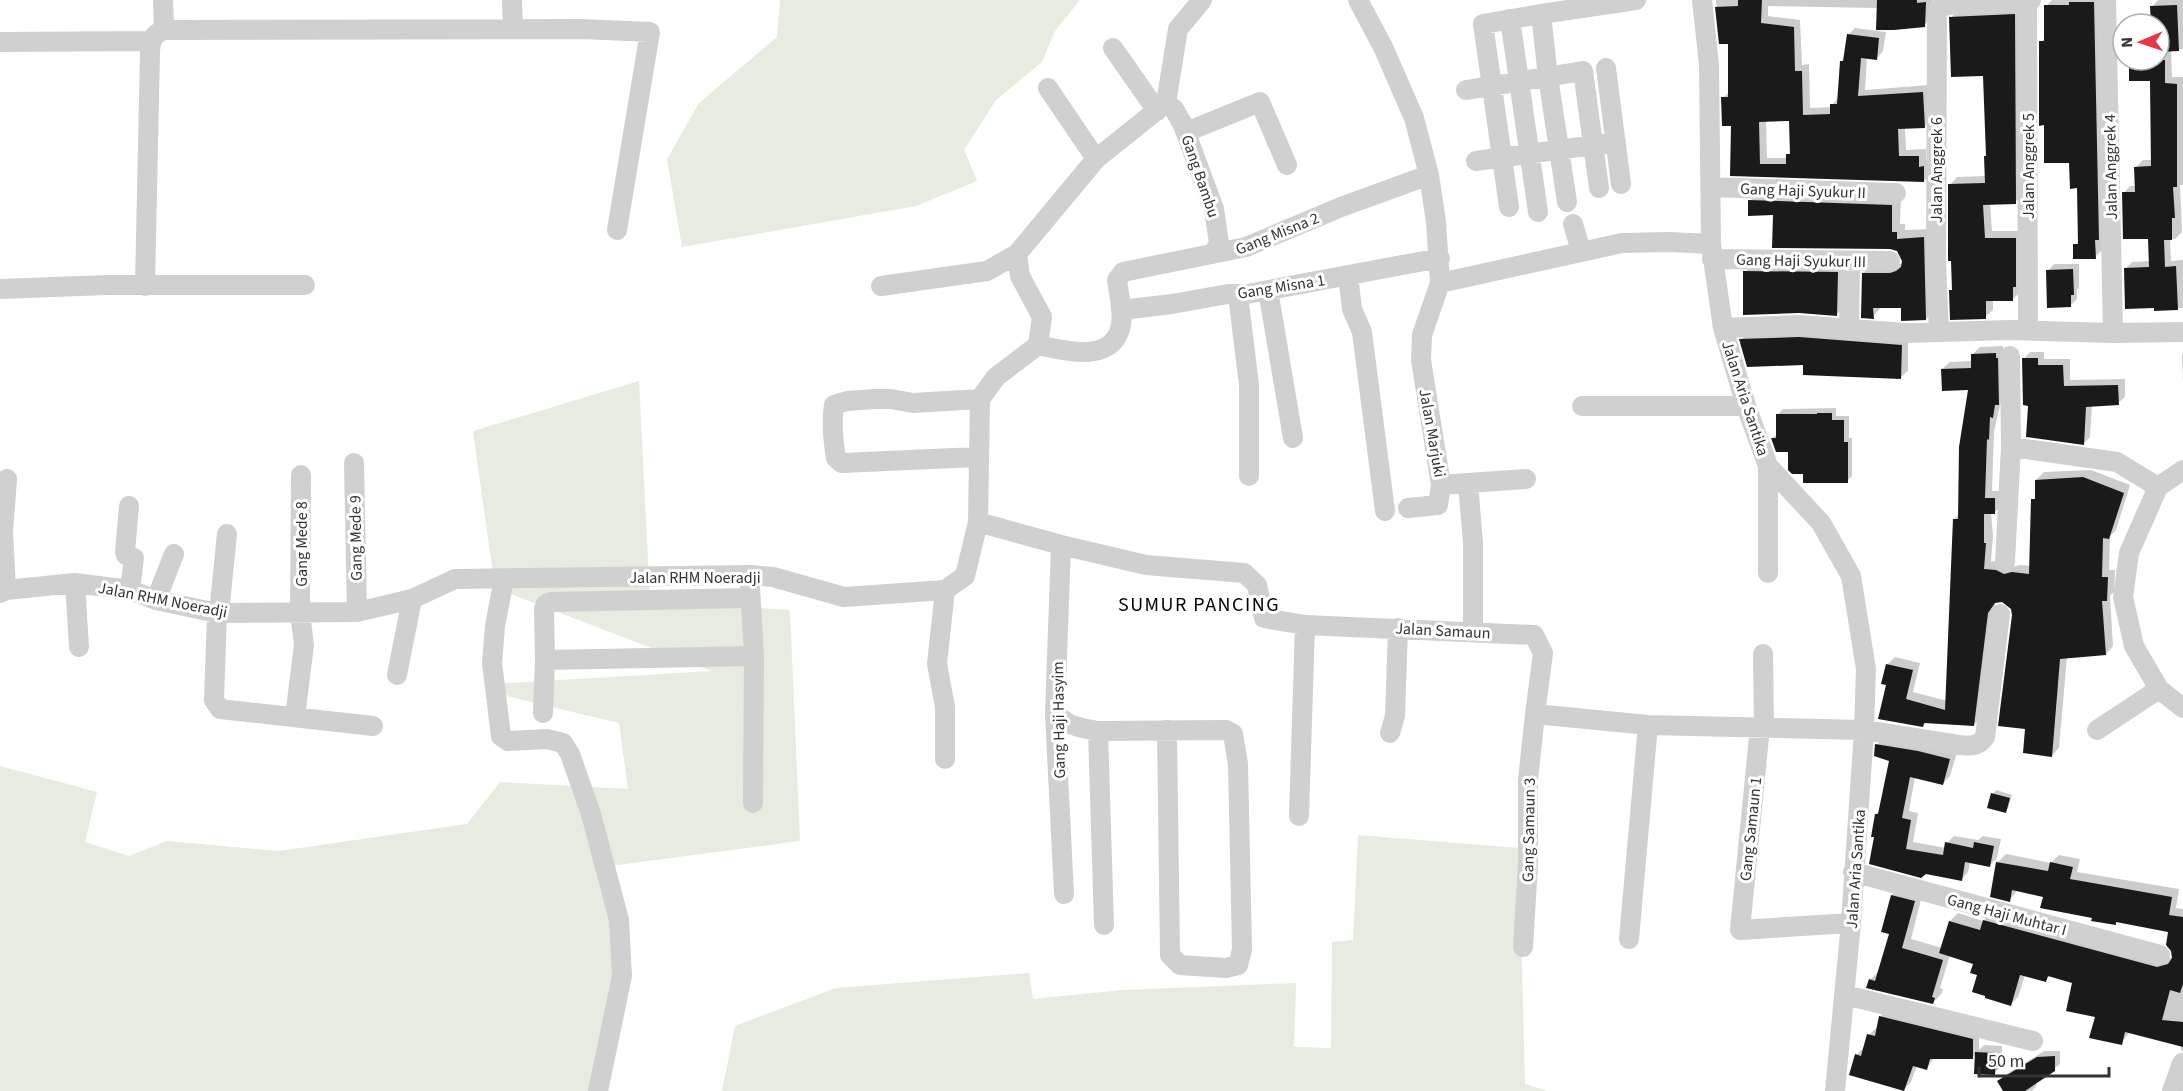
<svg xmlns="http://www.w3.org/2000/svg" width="2183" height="1091" font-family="'Source Sans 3',sans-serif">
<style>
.green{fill:#e6ecdf}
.shadow{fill:#0003;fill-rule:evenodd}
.building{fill:#1a1a1a;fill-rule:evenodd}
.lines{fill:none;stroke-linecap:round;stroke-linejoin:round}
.minor{stroke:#d0d0d0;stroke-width:20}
.labels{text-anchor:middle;stroke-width:6;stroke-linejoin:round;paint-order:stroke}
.street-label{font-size:16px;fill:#333;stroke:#fff}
.quarter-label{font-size:20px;letter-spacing:1.5px;fill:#000;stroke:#fff}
</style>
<rect width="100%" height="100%" fill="#fff"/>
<path class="green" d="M780 0H1080L1055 31 1042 62 996 100 964 150 977 181 916 206 682 247 667 159 699 103 777 37Z
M639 381 650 601 790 610 800 841 610 866 630 968 602 1091H0V766L97 792 85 842 129 856 167 841 279 851 467 824 500 782 628 789 619 723 510 697 490 684 712 671 495 588 473 431Z
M1358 835 1519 848 1525 1084 1548 1091H722L735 1026 836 988 1029 973 1033 999 1123 990 1296 983 1294 1047 1331 1048 1332 942 1353 940Z"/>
<path class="shadow" d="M1716 0H1933L1932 18 1924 25 1878 8 1768 6V16L1800 20 1802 65 1809 64 1810 108 1832 107V105L1839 97 1842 61 1845 58 1848 35 1855 28 1886 32 1883 51 1876 59 1867 58 1865 90 1929 85 1931 120 1924 127 1905 128 1906 150 1926 149V160H1931V174L1924 181 1731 174 1732 124 1723 98 1730 91V43H1720ZM1790 119 1791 150 1787 158H1767L1766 120Z
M2052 0H2100L2102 250 2095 257 2075 245 2080 240 2078 187 2070 162 2045 124 2041 42 2046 37V6Z
M2158 0H2183V49L2171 50 2172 77H2183V185H2180L2182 232 2175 239H2170L2171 261 2183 260V308L2155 309 2125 269 2132 262 2150 261 2149 237 2124 193 2130 186H2136V167L2143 160H2153L2151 80 2131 60H2159V24H2152V7Z
M2022 8 2023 195 2015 202 1990 203 1992 231H2023L2020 292 2013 299 1993 300V310L1985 317 1951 291 1954 288 1950 185 1957 177 1986 176 1988 155 1985 75 1951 18 1958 10Z
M1758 192 1901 197 1900 224H1905V230L1932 229 1935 310 1926 319 1902 306H1882L1873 317 1863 273 1872 264H1903V260L1896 249 1775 213 1750 201Z
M1753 264 1846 265 1845 306 1837 314 1745 272Z
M2054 264H2079V287L2077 290V299L2070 306 2048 271Z
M1806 331 1908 338V371L1901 377 1804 364 1741 340 1747 333Z
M2003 346 2001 401 1994 432 1992 491H2002V505L1994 513H1991L1993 536 1991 561 2004 563 2012 567 2020 565 2030 566 2033 500 2037 496 2036 480 2044 472 2091 470 2130 485 2116 530 2110 536 2109 570H2115L2114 592 2110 596 2113 646 2106 654 2067 657 2059 748 2052 755 2027 727 2013 615 2009 604 2002 601H1996L1995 604 1981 717 1974 725 1927 722 1923 726 1888 684 1887 665 1895 657 1920 663 1913 692 1947 701 1954 520 1959 514 1970 389 1942 369 1950 362 1973 361V354L1980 347Z
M2030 352H2044V359H2070V380L2125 379V397L2118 403 2092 405 2090 437 2083 444 2030 404 2024 359Z
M2183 354V385L2182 355Z
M1836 408V416H1849V438H1852V476L1847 481 1804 473 1789 451 1773 438 1777 434V415L1783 409Z
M1884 737 1957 752 1950 776 1943 784 1915 777 1909 811 1918 813 1913 842 1946 848 1947 843 1954 836 1978 840 1983 836 2001 839 1997 858 1990 865 1970 862 1968 872 1961 880 1927 873 1923 874 1876 836V814L1881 810 1891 760 1877 745Z
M1996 790 2012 795 2008 808 2005 812 1993 794Z
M2006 854 2051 863 2059 855 2080 859 2077 872 2179 889 2176 908 2183 909V1051L2181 1050V1045L2130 1032 2121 1043 2097 1016 2074 982 2051 975 2045 980 2025 975 2018 997 2010 1005 1979 974 1975 963 1950 955 1940 988 1943 989 1942 993 1933 1003 1870 980 1880 970 1891 933 1892 895 1902 886 1923 892 1911 939 1942 948 1950 921 1958 913 1983 921 1992 912 2166 959 2173 957 2169 930 2117 921 2115 923 2093 917 2044 896 2018 889 2010 900 1998 862Z
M1887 1010 1979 1032V1050L1984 1045 2002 1046V1066L1994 1073 1976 1054 1972 1058H1934L1927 1068 1917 1065 1911 1082 1904 1089 1856 1055 1863 1048 1869 1035 1876 1028 1878 1029 1881 1016Z
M2044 1051H2060V1064L2035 1082 2037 1085 2032 1091H2005L1999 1081 2005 1075Z"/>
<path class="building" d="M1738 0H1762L1761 23 1794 27 1795 71H1802L1803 115 1830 114V104H1837L1840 61H1843L1847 34 1879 38 1877 60 1861 58 1858 96 1923 92 1925 128 1898 129 1899 156H1919V167L1924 166V182L1730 176 1731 126H1722L1721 97H1728V44H1719L1715 7 1738 6ZM1789 121 1790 154H1786V164H1760L1759 122Z
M1877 0H1917V3L1926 2 1925 27 1894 30H1876Z
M2069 2H2094L2099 240H2095L2096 259H2073V244H2078L2077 188 2070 189 2069 163H2044V125L2039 126V41H2044V5H2069Z
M2177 5 2179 51 2159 52V24H2151L2150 6Z
M2015 14 2016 204 1983 205 1985 238H2016V287H2013V301H1986V319L1950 320 1949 290H1952L1951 261H1948V184L1985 183 1984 156H1986L1983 76 1951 77 1949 17Z
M2129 60H2165V83L2177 84V187H2173L2175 218H2172V240H2164L2165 267 2176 266 2178 310 2154 311V308L2125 309 2124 268 2149 267 2148 239H2123L2122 192H2135L2134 167 2151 166 2150 81H2129Z
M1748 200 1892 205V232H1897V239L1924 237 1926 320 1901 321V308H1873L1874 319 1861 318 1862 273H1890L1896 271 1901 267 1902 261 1897 251 1890 249 1772 248 1773 215 1748 216Z
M2073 269 2074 295H2071V307L2047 308 2046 270Z
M1743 271 1838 272 1837 316 1799 313 1743 315Z
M1799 337 1902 345 1901 379 1803 375V365L1747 367 1739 339Z
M1996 353V358H1998L1999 405H1995L1993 418 1990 417 1989 440 1987 439 1985 498H1995V514H1984V543H1986L1984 569 1996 570 2004 574 2012 572 2029 574 2031 499H2035V480L2083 477 2124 493 2109 539 2103 538 2102 577H2108L2107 601H2102L2106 655 2060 659 2052 757 2023 753 2025 729 1998 726 2012 615 2011 609 2002 602 1995 603 1988 613 1974 726 1924 723 1923 727 1878 719 1886 685 1881 684 1886 664 1913 670 1906 699 1945 710 1953 519H1958L1959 447 1968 390 1942 391 1941 369 1971 368V354Z
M2022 358H2038V365H2063L2064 386 2118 385 2119 405 2086 407 2084 445 2026 437 2028 406 2023 405Z
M1817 413H1832V420H1844V442H1848V483H1803V474H1792L1788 470V452H1776L1771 438H1776V414H1817Z
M1875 744 1918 751 1950 759 1943 785 1910 777 1902 818 1911 820 1906 849 1943 855 1945 842 1973 848 1974 842 1994 846 1990 867 1965 862 1962 881 1926 874 1921 878 1869 864 1874 837H1871L1875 814H1878L1889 761 1874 756Z
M1991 793 2010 798 2006 813 1987 808Z
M1996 862 2048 871 2050 862 2073 867 2070 879 2172 897 2169 915 2183 917V984L2180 993 2170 990 2162 1020 2183 1022V1047L2125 1032 2122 1045 2089 1038 2095 1017 2066 1011 2072 983 2048 976 2046 982 2020 975 2011 1006 1985 998V996L1972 992 1977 975 1970 973 1973 964 1939 953 1949 921 1980 930 1983 920 2157 967 2168 964 2172 958 2171 951 2166 945 2168 932 2116 922V925L2091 921 2092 918 2040 908 2043 897 2012 890 2010 902 1990 897Z
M1891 895 1915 901 1902 948 1943 960 1932 997 1935 998 1933 1004 1866 988 1869 979 1875 981 1889 934 1881 932Z
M1879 1016 1973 1039V1059H1930L1927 1070 1913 1066 1904 1091 1849 1075 1855 1054 1861 1056 1867 1034 1875 1036Z
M1975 1052 1996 1053 1995 1075 1974 1074Z
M2055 1056V1071L2025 1091H2003L1997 1081 2037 1057Z"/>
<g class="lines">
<path class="minor" d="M163 0 164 30
M512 0 513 29
M1358 0 1383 47 1414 118 1429 175 1436 222 1440 283 1422 335 1421 360 1441 485 1468 483 1473 543V631
M1702 0 1709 65 1711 244 1723 328 1746 406 1768 466 1821 523 1851 576 1866 669 1864 730 1851 923 1835 1091
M2106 0 2113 333
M2027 2 2028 330
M1510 19 1538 212
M0 42 151 41
M1113 48 1157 111
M1606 68 1621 184
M1048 88 1096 159
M1466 90 1583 71 1599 188
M1166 103 1174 109 1183 125 1214 209 1219 243 1213 254
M1186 132 1260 102 1287 165
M1476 161 1616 142
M1710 187 1896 193
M1567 202 1548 77 1541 14 1636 0
M1509 207 1483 24 1541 14
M1573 224 1581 251
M1712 259 1890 261
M1348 275 1352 309 1362 332 1385 511
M1440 283 1622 243 1669 242 1711 244
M145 286 150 51C151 40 153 34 164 30L582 29 650 32 617 230
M881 286 987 271 1017 254
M0 289 107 285H305
M1268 290 1293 438
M1238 295 1249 385V476
M1121 310 1172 304 1228 294H1247L1440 258
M1723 328 1799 325 1906 333 2010 330 2113 333 2183 332
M1849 330 1850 261
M1939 332 1936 261 1937 14 1939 9 1946 5 2027 2 2031 0
M1038 345C1062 350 1107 363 1119 332 1125 317 1119 296 1117 280L1123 272 1246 247 1341 207 1429 175
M1582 406H1746
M2011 447 2117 462 2158 487
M977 457 842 463 836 458C833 440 831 423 834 405L847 401 875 399H891L913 403 980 399
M354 463 357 612
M2183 470 2158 487 2129 553 2123 597 2134 646 2159 689 2183 708
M1468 483 1526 479
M129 506 125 552 126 555 134 558 130 590
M1408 508 1438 505 1441 485
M978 522 1061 545 1146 565 1244 573 1257 585 1264 618 1305 625 1534 635 1543 653 1535 714 1648 725 1864 730 1959 745C1971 746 1978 747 1985 737L2000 614
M1061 545 1055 714 1064 894
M2005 562 2011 447 2010 356
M1768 573V466
M504 579 495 626 492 663 501 736 508 741 547 739 563 743 570 754 591 814 619 920 622 976 598 1091
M75 583 79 647
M750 587 754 656
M6 590 3 532 7 479
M945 590 937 664 945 707V759
M0 593 6 590 75 583 130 590 156 600 217 613 357 612 412 599 455 579 751 575 773 577 844 597 945 590 965 576 978 522 980 399 996 377 1038 345 1042 317 1020 276 1017 254 1096 159 1166 103 1178 29 1202 0
M749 598 551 602 546 604 544 609 545 660 754 656 753 803
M156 600 174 554
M217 613 214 700 220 709 373 726
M219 613 227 534
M1763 654 1764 727
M397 675 412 599
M543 713 545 660
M1055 714 1069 724 1082 728 1098 731 1226 730 1233 734 1238 764 1242 950 1238 965 1226 968 1180 965 1170 955 1167 730
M295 717 304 645 300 613 301 475
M1760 727 1740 930 1851 923
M2097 730 2159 689
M1098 731 1104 925
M1390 733 1395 716 1398 628
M1299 816 1305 625
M1853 872 2160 955
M1629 939 1648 725
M1523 947 1528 865V780L1535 714
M1845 995 2033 1041
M2172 1091 2182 1063"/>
</g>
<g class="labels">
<g class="street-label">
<text transform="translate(2028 166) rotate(-90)" y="6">Jalan Anggrek 5</text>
<text transform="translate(2110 167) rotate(-91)" y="6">Jalan Anggrek 4</text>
<text transform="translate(1936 170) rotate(-90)" y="6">Jalan Anggrek 6</text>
<text transform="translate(1201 176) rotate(71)" y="6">Gang Bambu</text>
<text transform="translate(1803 190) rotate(2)" y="6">Gang Haji Syukur II</text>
<text transform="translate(1277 233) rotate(-22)" y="6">Gang Misna 2</text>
<text transform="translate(1801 260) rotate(1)" y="6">Gang Haji Syukur III</text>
<text transform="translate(1281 286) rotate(-9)" y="6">Gang Misna 1</text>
<text transform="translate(1746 398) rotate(72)" y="6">Jalan Aria Santika</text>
<text transform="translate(1433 433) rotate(80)" y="6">Jalan Marjuki</text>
<text transform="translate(355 538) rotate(-91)" y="6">Gang Mede 9</text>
<text transform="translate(301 544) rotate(-90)" y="6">Gang Mede 8</text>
<text x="695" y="583">Jalan RHM Noeradji</text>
<text transform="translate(163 599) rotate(11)" y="6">Jalan RHM Noeradji</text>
<text transform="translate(1443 630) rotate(3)" y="6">Jalan Samaun</text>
<text transform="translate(1058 720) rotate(-91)" y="6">Gang Haji Hasyim</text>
<text transform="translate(1750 829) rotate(-84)" y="6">Gang Samaun 1</text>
<text transform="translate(1528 830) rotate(-89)" y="6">Gang Samaun 3</text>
<text transform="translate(1855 869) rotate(-86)" y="6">Jalan Aria Santika</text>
<text transform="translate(2007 914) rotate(15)" y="6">Gang Haji Muhtar I</text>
</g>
<g class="quarter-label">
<text x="1199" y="611">SUMUR PANCING</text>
</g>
</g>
<g transform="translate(2141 42) rotate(268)"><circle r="28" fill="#ffffff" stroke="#adadad" stroke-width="1.5"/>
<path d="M0-4.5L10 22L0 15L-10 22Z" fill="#e63946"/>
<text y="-9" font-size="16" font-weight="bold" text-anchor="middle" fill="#333333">N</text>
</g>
<path d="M1979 1067v9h130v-9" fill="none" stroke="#333333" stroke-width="3"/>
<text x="1988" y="1067" font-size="18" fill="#333333" stroke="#ffffff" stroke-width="4.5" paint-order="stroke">50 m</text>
</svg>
